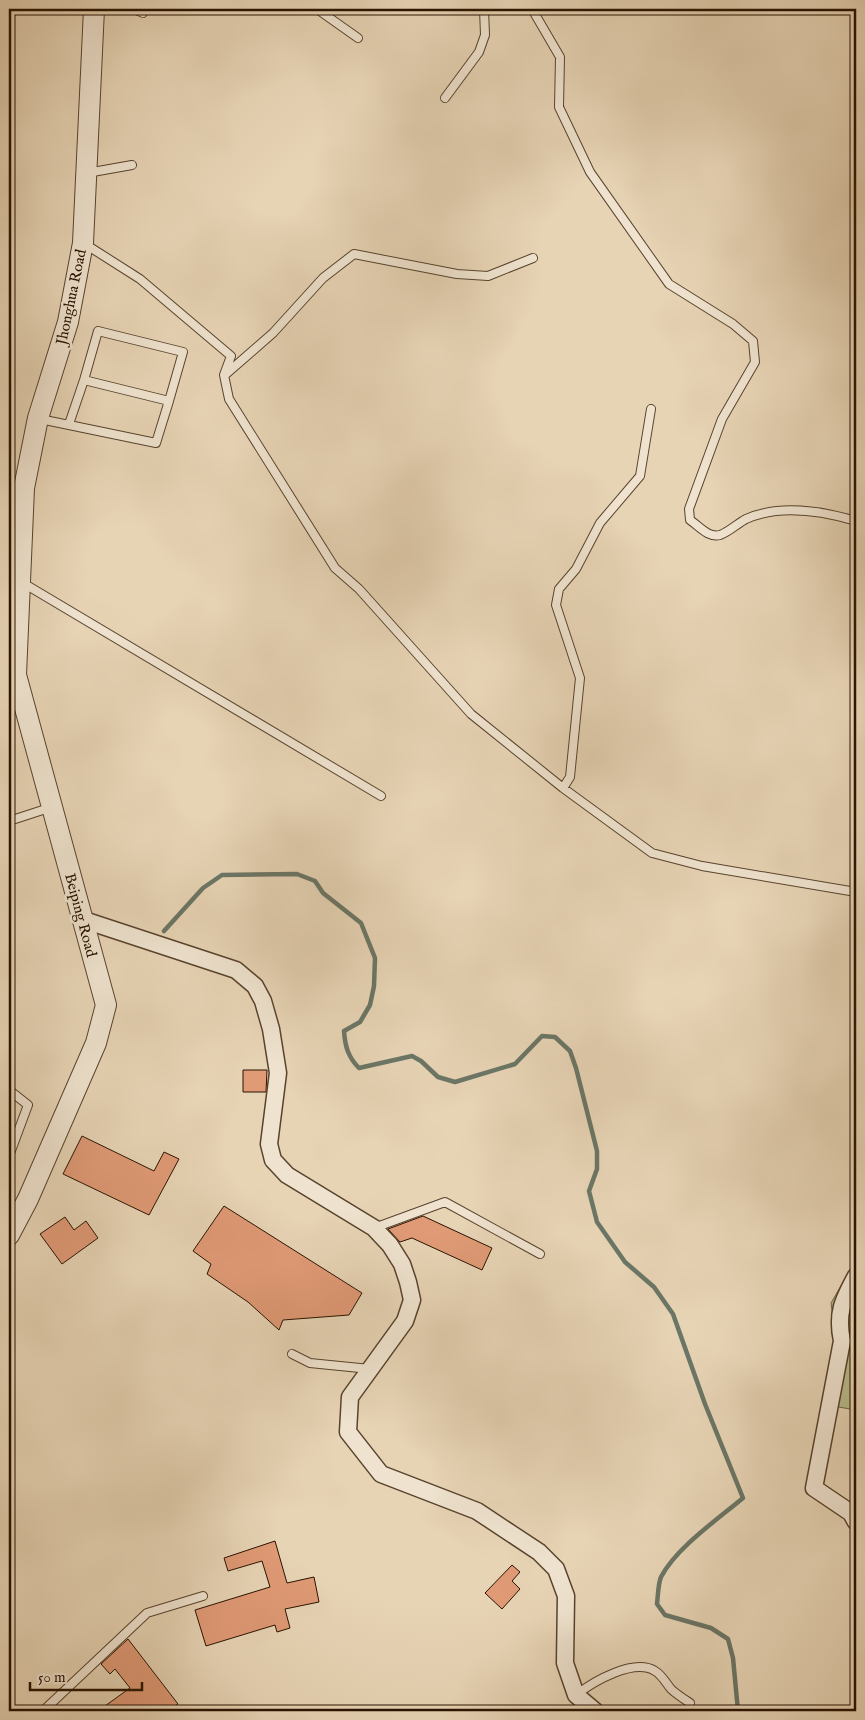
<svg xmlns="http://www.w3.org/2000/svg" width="865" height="1720" font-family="'IM FELL English',serif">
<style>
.green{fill:#b9bc8b;stroke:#706846}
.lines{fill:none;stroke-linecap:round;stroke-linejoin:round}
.stream{stroke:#6b7666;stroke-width:4.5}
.building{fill:#e09a76;stroke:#281300}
.service-casing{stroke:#58432d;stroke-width:10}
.minor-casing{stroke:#58432d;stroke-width:19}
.tertiary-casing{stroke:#58432d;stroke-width:22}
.service{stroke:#efe3cf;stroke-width:8}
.minor{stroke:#efe3cf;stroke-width:16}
.tertiary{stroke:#efe3cf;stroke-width:20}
.labels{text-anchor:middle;stroke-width:5;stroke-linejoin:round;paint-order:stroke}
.street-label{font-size:15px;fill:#281300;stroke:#efe3cf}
</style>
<rect width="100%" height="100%" fill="#e7d4b5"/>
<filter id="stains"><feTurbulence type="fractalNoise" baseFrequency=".004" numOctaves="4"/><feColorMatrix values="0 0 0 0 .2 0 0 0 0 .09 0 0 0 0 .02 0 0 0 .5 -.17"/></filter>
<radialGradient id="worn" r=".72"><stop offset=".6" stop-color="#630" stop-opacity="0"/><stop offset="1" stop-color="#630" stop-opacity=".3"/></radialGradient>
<path class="green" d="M856 1260V1410L821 1404 831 1372 836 1339 831 1303Z"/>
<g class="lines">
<path class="stream" d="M164 931 203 888 222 875 297 874 315 881 323 893 361 923 375 958 374 986 370 1005 360 1022 344 1031C345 1046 348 1057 359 1068L412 1056 421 1061 438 1077 455 1082 515 1064 542 1036 555 1037 570 1051 576 1068 597 1151V1169L589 1191 597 1222 625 1262 654 1287 673 1314 705 1404 743 1498C718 1519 676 1548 661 1577 658 1584 658 1596 657 1604L665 1615 711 1628 728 1639 733 1658 738 1711"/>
</g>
<path class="building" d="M243 1070H267L266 1092H243Z
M82 1136 154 1171 164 1152 179 1159 149 1215 63 1174Z
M224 1206 362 1293 349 1315 283 1320 279 1330 248 1302 207 1274 211 1264 193 1251Z
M423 1216 492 1248 482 1270 412 1238 400 1242 388 1229Z
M65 1217 74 1230 86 1221 98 1238 62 1264 40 1234Z
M275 1541 287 1583 314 1577 319 1602 285 1609 290 1628 277 1632 275 1625 206 1646 195 1610 270 1587 262 1561 228 1571 224 1558Z
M512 1565 520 1572 512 1581 520 1589 502 1609 485 1593Z
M128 1639 178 1704 168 1711H98L130 1688 115 1669 110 1674 101 1664Z"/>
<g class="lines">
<defs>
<path id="service" d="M134 9 143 13
M317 9 358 38
M532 9 560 57 559 107 590 172 669 284 733 324 753 341 755 362 722 419 689 509 690 520C699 526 708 538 720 535 729 532 738 523 746 519 780 504 822 511 856 521
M445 98 479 52 485 35 484 9
M87 173 132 165
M85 244 140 279 231 356 224 375 229 399 335 568 359 589 471 714 563 788 652 853 702 866 856 892
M226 374 273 333 323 278 354 254 457 274 488 276 533 258
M84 380 98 331 183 352 169 401
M40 419 156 443 169 401 84 380 69 424
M9 504 20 493
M23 583 381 796
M563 788 570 777 580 678 556 605 559 589 576 569 600 523 640 476 651 409
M9 821 52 807
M9 1090 28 1105 9 1156
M374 1228 445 1202 540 1254
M292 1354 310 1363 370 1369
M576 1695C594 1681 634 1658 655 1671 662 1675 666 1683 671 1689 676 1694 684 1699 690 1703
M43 1711 147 1613 203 1596"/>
<path id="minor" d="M81 919 236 970 255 986 263 1001 271 1029 278 1073 269 1144 273 1160 287 1175 374 1228 390 1245 402 1264 408 1282 412 1300 405 1321 350 1397 348 1432 381 1474 477 1511 539 1552 556 1569 566 1596 565 1663 576 1695 595 1711
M856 1276C843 1300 836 1313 842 1341L814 1488 851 1513 856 1522"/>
<path id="tertiary" d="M9 1235 28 1199 96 1043 106 1005 16 675 24 488 38 418 68 322 83 243 94 9"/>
</defs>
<use href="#service" class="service-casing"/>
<use href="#minor" class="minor-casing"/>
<use href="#tertiary" class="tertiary-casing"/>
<use href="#service" class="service"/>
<use href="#minor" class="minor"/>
<use href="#tertiary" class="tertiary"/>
</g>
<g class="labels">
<g class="street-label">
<text transform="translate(71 297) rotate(-78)" y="5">Jhonghua Road</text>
<text transform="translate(81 915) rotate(75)" y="5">Beiping Road</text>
</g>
</g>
<rect width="865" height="1720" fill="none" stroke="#e7d4b5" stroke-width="30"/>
<rect x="10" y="10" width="845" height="1700" fill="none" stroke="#281300" stroke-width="2.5"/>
<rect x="15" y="15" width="835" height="1690" fill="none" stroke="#281300"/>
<path d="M30 1682v8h112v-8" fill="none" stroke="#281300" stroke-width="2.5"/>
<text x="38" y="1682" font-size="15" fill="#281300" stroke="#efe3cf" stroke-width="4" paint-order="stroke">50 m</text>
<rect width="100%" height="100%" filter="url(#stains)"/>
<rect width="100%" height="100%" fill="url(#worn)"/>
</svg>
